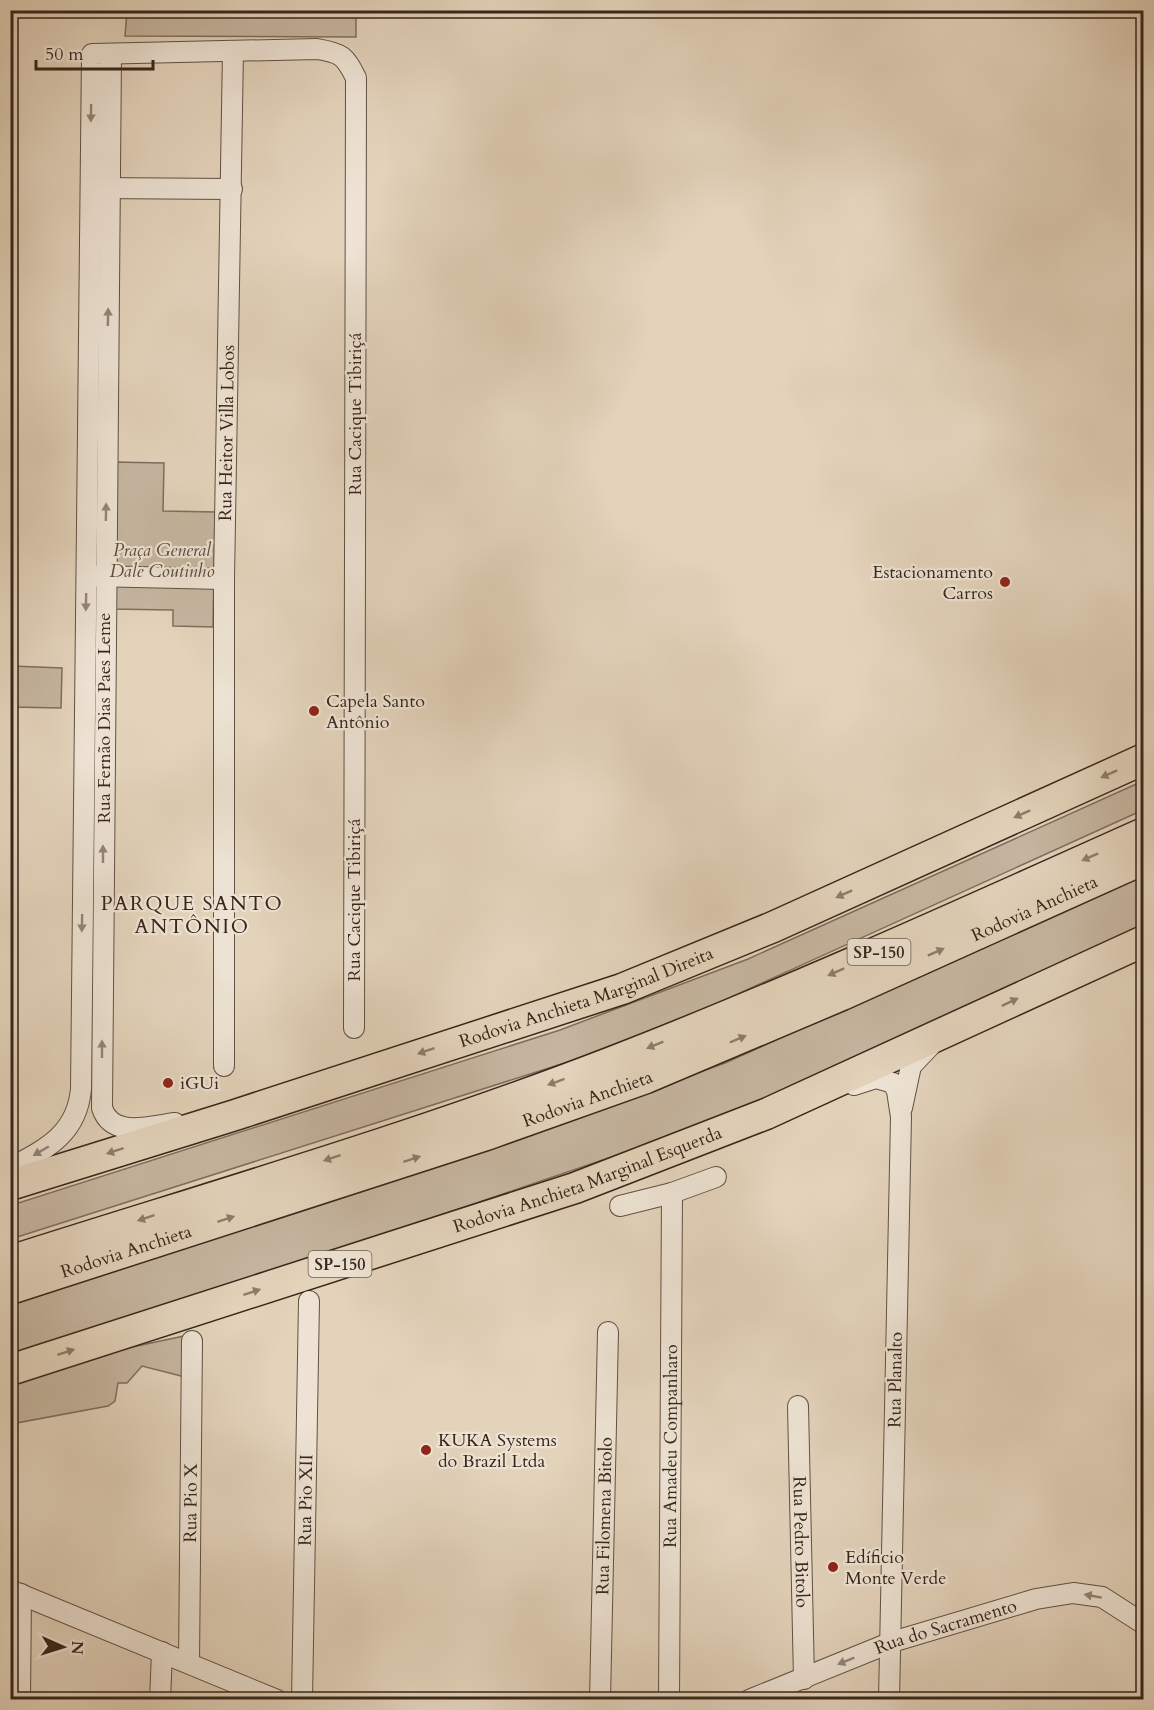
<svg xmlns="http://www.w3.org/2000/svg" width="1154" height="1710" font-family="Cardo,serif">
<style>
.green{fill:#c6b6a0;stroke:#7e6e5e;stroke-width:1.5}
.lines{fill:none;stroke-linecap:round;stroke-linejoin:round}
.minor-casing{stroke:#625143;stroke-width:22}
.highway-casing{stroke:#37261b;stroke-width:33}
.minor{stroke:#ede2d3;stroke-width:20}
.highway{stroke:#e3d3bb;stroke-width:30}
.oneway{fill:#928477}
.oneway2{fill:#8d7c6b}
.poi-dot{fill:#8f2418;stroke:#ede2d3;stroke-width:2}
.labels{text-anchor:middle;stroke-width:4.5;stroke-linejoin:round;paint-order:stroke}
.shield{fill:#ede2d3;stroke:#6e5e52;stroke-width:1.5}
.shield-label{font-size:16px;font-weight:bold;fill:#37261b}
.street-label{font-size:18px;fill:#37261b;stroke:#ede2d3}
.park-label{font-size:18px;font-style:italic;fill:#5b4a3c;stroke:#ede2d3}
.poi-label{font-size:18px;fill:#37261b;stroke:#ede2d3;text-anchor:start}
.neighbourhood-label{font-size:20px;letter-spacing:1.5px;fill:#37261b;stroke:#ede2d3}
</style>
<rect width="100%" height="100%" fill="#e3d3bb"/>
<filter id="stains"><feTurbulence type="fractalNoise" baseFrequency=".00333" numOctaves="4"/><feColorMatrix values="0 0 0 0 .2 0 0 0 0 .09 0 0 0 0 .02 0 0 0 .5 -.17"/></filter>
<radialGradient id="worn" r=".72"><stop offset=".6" stop-color="#630" stop-opacity="0"/><stop offset="1" stop-color="#630" stop-opacity=".3"/></radialGradient>
<path class="green" d="M127 11H356V37L125 36Z
M113 462 164 463 163 511 215 512 213 627 173 626V610L110 609Z
M11 666 62 668 61 708 11 707Z
M1143 781V810L707 1008 574 1060 11 1239 12 1205 560 1030 748 959Z
M1143 875V928L711 1123 342 1249 11 1355 10 1305 444 1164 725 1063Z
M184 1336 185 1377 142 1366 127 1383H118L115 1401 108 1406 11 1424V1385L123 1349Z"/>
<g class="lines">
<defs>
<g id="minor">
<path d="M111 54 102 1108C112 1139 150 1126 175 1123"/>
<path d="M96 188 232 189"/>
<path d="M92 576 224 579"/>
<path id="s1" d="M224 1066V579L233 51"/>
<path d="M854 1085 876 1078 893 1083 897 1091 901 1117 889 1700"/>
<path d="M902 1108 911 1066 931 1045"/>
<path d="M10 1168C46 1149 77 1134 81 1089L92 54 317 49C342 53 345 56 356 78L354 1028"/>
<path d="M620 1206 672 1193 716 1177"/>
<path id="s2" d="M798 1406 804 1679"/>
<path d="M10 1590 277 1700"/>
<path id="s3" d="M189 1663 192 1341"/>
<path d="M20 1700 21 1594"/>
<path d="M160 1700 162 1652"/>
<path id="s4" d="M302 1700 309 1301"/>
<path id="s5" d="M600 1700 608 1332"/>
<path id="s6" d="M669 1700 672 1193"/>
<path id="s7" d="M749 1700 892 1642 1036 1599 1073 1593 1102 1597 1144 1624"/>
</g>
<g id="highway">
<path id="s8" d="M10 1185 232 1116 622 989 773 927 1144 759"/>
<path d="M10 1261C211 1197 415 1138 612 1062 792 992 968 912 1144 833"/>
<path id="s9" d="M10 1289 486 1135 646 1078 842 995 1144 859"/>
<path id="s10" d="M10 1370 575 1188 766 1114 1144 941"/>
</g>
</defs>
<use href="#minor" class="minor-casing"/>
<use href="#highway" class="highway-casing"/>
<use href="#minor" class="minor"/>
<use href="#highway" class="highway"/>
</g>
<defs><path id="oneway-solid" d="M-6-.8H1V-3.2L6.5 0L1 3.2V.8H-6Z" transform="scale(1.5)"/></defs>
<g class="oneway">
<use href="#oneway-solid" transform="translate(91 113) rotate(91)"/>
<use href="#oneway-solid" transform="translate(108 317) rotate(-89)"/>
<use href="#oneway-solid" transform="translate(106 512) rotate(-89)"/>
<use href="#oneway-solid" transform="translate(86 602) rotate(91)"/>
<use href="#oneway-solid" transform="translate(103 854) rotate(-90)"/>
<use href="#oneway-solid" transform="translate(82 923) rotate(91)"/>
<use href="#oneway-solid" transform="translate(102 1049) rotate(-90)"/>
<use href="#oneway-solid" transform="translate(41 1151) rotate(150)"/>
<use href="#oneway-solid" transform="translate(1093 1596) rotate(-170)"/>
<use href="#oneway-solid" transform="translate(846 1661) rotate(158)"/>
</g>
<g class="oneway2">
<use href="#oneway-solid" transform="translate(1109 774) rotate(156)"/>
<use href="#oneway-solid" transform="translate(1022 814) rotate(156)"/>
<use href="#oneway-solid" transform="translate(1090 857) rotate(156)"/>
<use href="#oneway-solid" transform="translate(844 894) rotate(156)"/>
<use href="#oneway-solid" transform="translate(936 952) rotate(-24)"/>
<use href="#oneway-solid" transform="translate(836 972) rotate(156)"/>
<use href="#oneway-solid" transform="translate(1010 1002) rotate(-25)"/>
<use href="#oneway-solid" transform="translate(738 1039) rotate(-23)"/>
<use href="#oneway-solid" transform="translate(655 1045) rotate(158)"/>
<use href="#oneway-solid" transform="translate(426 1051) rotate(161)"/>
<use href="#oneway-solid" transform="translate(556 1082) rotate(160)"/>
<use href="#oneway-solid" transform="translate(115 1151) rotate(162)"/>
<use href="#oneway-solid" transform="translate(332 1158) rotate(162)"/>
<use href="#oneway-solid" transform="translate(412 1159) rotate(-18)"/>
<use href="#oneway-solid" transform="translate(146 1218) rotate(162)"/>
<use href="#oneway-solid" transform="translate(226 1219) rotate(-18)"/>
<use href="#oneway-solid" transform="translate(252 1292) rotate(-18)"/>
<use href="#oneway-solid" transform="translate(66 1352) rotate(-18)"/>
</g>
<g class="poi-dot">
<circle cx="1005" cy="582" r="6"/>
<circle cx="314" cy="711" r="6"/>
<circle cx="168" cy="1083" r="6"/>
<circle cx="426" cy="1450" r="6"/>
<circle cx="833" cy="1567" r="6"/>
</g>
<g class="labels">
<g class="shield">
<rect x="847.5" y="939" width="63" height="26" rx="4.5"/>
<rect x="308.5" y="1251" width="63" height="26" rx="4.5"/>
</g>
<g class="shield-label">
<text x="879" y="958">SP-150</text>
<text x="340" y="1270">SP-150</text>
</g>
<g class="street-label">
<text transform="translate(355 414) rotate(-90)" y="6">Rua Cacique Tibiriçá</text>
<text dy="6" stroke="none"><textPath href="#s1" startOffset="633">Rua Heitor Villa Lobos</textPath></text>
<text transform="translate(104 718) rotate(-90)" y="6">Rua Fernão Dias Paes Leme</text>
<text transform="translate(354 900) rotate(-90)" y="6">Rua Cacique Tibiriçá</text>
<text dy="6" stroke="none"><textPath href="#s9" startOffset="1094">Rodovia Anchieta</textPath></text>
<text dy="6" stroke="none"><textPath href="#s8" startOffset="606">Rodovia Anchieta Marginal Direita</textPath></text>
<text dy="6" stroke="none"><textPath href="#s9" startOffset="608">Rodovia Anchieta</textPath></text>
<text dy="6" stroke="none"><textPath href="#s10" startOffset="608">Rodovia Anchieta Marginal Esquerda</textPath></text>
<text dy="6" stroke="none"><textPath href="#s9" startOffset="122">Rodovia Anchieta</textPath></text>
<text transform="translate(895 1380) rotate(-89)" y="6">Rua Planalto</text>
<text dy="6" stroke="none"><textPath href="#s6" startOffset="254">Rua Amadeu Companharo</textPath></text>
<text dy="6" stroke="none"><textPath href="#s4" startOffset="200">Rua Pio XII</textPath></text>
<text dy="6" stroke="none"><textPath href="#s3" startOffset="160">Rua Pio X</textPath></text>
<text dy="6" stroke="none"><textPath href="#s5" startOffset="184">Rua Filomena Bitolo</textPath></text>
<text dy="6" stroke="none"><textPath href="#s2" startOffset="136">Rua Pedro Bitolo</textPath></text>
<text dy="6" stroke="none"><textPath href="#s7" startOffset="210">Rua do Sacramento</textPath></text>
</g>
<g class="park-label">
<text x="162" y="556">Praça General<tspan x="162" dy="21">Dale Coutinho</tspan></text>
</g>
<g class="poi-label">
<text x="993" y="578" text-anchor="end">Estacionamento<tspan x="993" dy="21">Carros</tspan></text>
<text x="326" y="707">Capela Santo<tspan x="326" dy="21">Antônio</tspan></text>
<text x="180" y="1089">iGUi</text>
<text x="438" y="1446">KUKA Systems<tspan x="438" dy="21">do Brazil Ltda</tspan></text>
<text x="845" y="1563">Edíficio<tspan x="845" dy="21">Monte Verde</tspan></text>
</g>
<g class="neighbourhood-label">
<text x="192" y="910">PARQUE SANTO<tspan x="192" dy="23">ANTÔNIO</tspan></text>
</g>
</g>
<rect width="1154" height="1710" fill="none" stroke="#e3d3bb" stroke-width="36"/>
<rect x="12" y="12" width="1130" height="1686" fill="none" stroke="#37261b" stroke-width="3"/>
<rect x="18" y="18" width="1118" height="1674" fill="none" stroke="#37261b" stroke-width="1.5"/>
<g transform="translate(63 1647) rotate(93)" stroke="#ede2d3" stroke-width="4.5" paint-order="stroke">
<path d="M0-4.5L10 22L0 15L-10 22Z" fill="#37261b"/>
<text y="-9" font-size="16" font-weight="bold" text-anchor="middle" fill="#37261b">N</text>
</g>
<path d="M36 60v9h117v-9" fill="none" stroke="#37261b" stroke-width="3"/>
<text x="45" y="60" font-size="18" fill="#37261b" stroke="#ede2d3" stroke-width="4.5" paint-order="stroke">50 m</text>
<rect width="100%" height="100%" filter="url(#stains)"/>
<rect width="100%" height="100%" fill="url(#worn)"/>
</svg>
